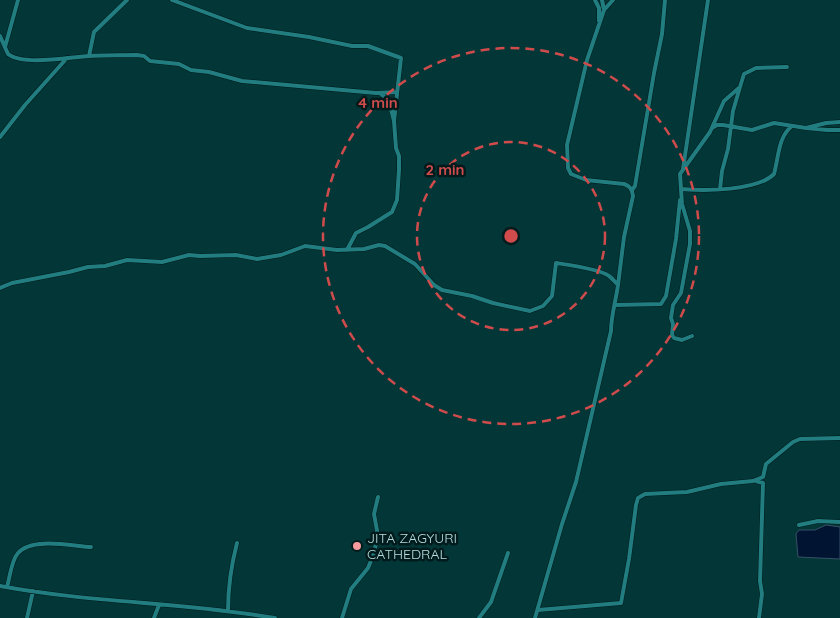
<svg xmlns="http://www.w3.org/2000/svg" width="840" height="618" font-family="Quicksand,sans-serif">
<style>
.water{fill:#011432;stroke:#375166}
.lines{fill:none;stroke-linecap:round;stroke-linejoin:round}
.street-casing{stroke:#011b1c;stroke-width:5}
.street{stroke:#217d7f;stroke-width:4}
.ring{fill:none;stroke:#d04c4c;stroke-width:2.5;stroke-dasharray:9 6}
.poi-dot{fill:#f59b9e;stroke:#011b1c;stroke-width:2}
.labels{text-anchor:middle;stroke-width:5;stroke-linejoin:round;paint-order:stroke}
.poi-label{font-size:14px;fill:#b6dede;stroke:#011b1c;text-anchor:start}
.centre{fill:#d04c4c;stroke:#011b1c;stroke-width:2.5}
.ring-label{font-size:15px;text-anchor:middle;font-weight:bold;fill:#d04c4c;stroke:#011b1c;stroke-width:5;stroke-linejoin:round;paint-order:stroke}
</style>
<rect width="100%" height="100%" fill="#033637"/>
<path class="water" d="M826 525 840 527V559L798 557 796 534 799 530H815Z"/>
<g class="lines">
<defs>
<path id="street" d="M172 0 247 28 309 37 352 46H368L401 58 394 121
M595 0 599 8V21
M602 0 604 10
M613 0 604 10 587 60 567 145 568 168 571 174 586 180 624 184C630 186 632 189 633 196L624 237 618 285
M0 36 8 54C23 66 70 57 89 56 105 55 121 55 137 55L144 56 150 61 179 64 191 70 209 72 242 81 376 93 397 92
M5 47 18 0
M89 56 94 32 127 0
M712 128 717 125H723L752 130 774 123 806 128 826 123 840 122
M806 128 827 130H840
M0 137 25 105 67 58
M683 169 708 0
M681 189C705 191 757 191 774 174 779 156 778 137 792 126
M720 189 722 171 728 149 733 111 740 87
M632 190 635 186 654 73 662 34 665 0
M347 250 356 233 368 227 392 212 397 200 399 170V156L396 148 394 121 389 101 380 93
M0 288 12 283 69 272 88 267 105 266 127 260 162 262 189 255 200 256 236 255 257 259 281 255 305 246 337 250 364 249 379 245 385 246 415 264 434 285 442 290 472 296 493 303 530 311 543 306 552 296 556 263C569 265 600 269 609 276 612 278 615 282 618 285 616 300 611 316 611 331L576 482 562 524 535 618
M615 305 661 304 666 296 676 239 680 200
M692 336 682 340 674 338 672 335 673 324 671 318 673 305 681 293 690 244V231L682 204 680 174 710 132 724 101 740 87 744 74 756 68 787 67
M756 481 763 483 760 581 762 594 759 618
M799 525 818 521 840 522
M0 586C91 603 184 602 275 618
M7 587C10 577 11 561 18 553 32 537 72 546 91 547
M538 610 621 603 629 559 636 505 638 498 645 494 687 492 721 484 753 481 763 477 766 464 793 442 800 439 840 438
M228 611C228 587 231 566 237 543
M27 618 33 591
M154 618 159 605
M342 618 351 589 368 568 373 556 378 536 374 514 378 497
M479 618 491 602 508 553"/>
</defs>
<use href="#street" class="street-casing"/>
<use href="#street" class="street"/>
</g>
<g class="ring">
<circle cx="511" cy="236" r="94"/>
<circle cx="511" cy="236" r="188"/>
</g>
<circle class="poi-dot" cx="357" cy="546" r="5"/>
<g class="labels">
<g class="poi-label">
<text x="367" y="543">JITA ZAGYURI<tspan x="367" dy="16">CATHEDRAL</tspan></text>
</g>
</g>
<circle cx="511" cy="236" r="8" class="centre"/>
<g class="ring-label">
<text x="378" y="108">4 min</text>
<text x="445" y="175">2 min</text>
</g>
</svg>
